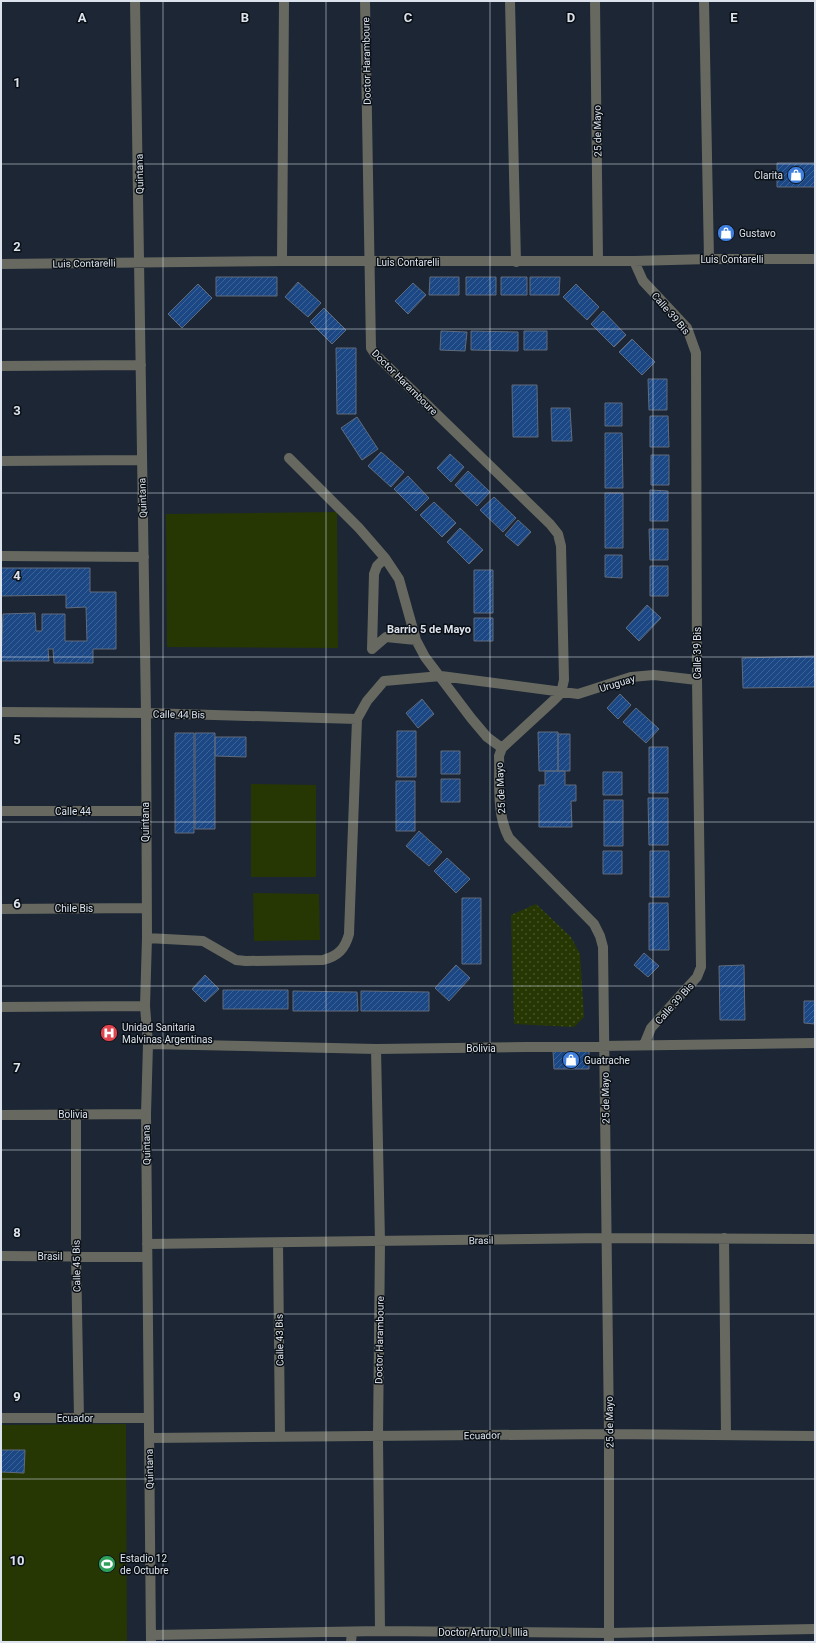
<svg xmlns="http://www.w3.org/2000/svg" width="816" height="1643" font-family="Roboto,sans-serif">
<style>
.park{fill:url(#park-dots)}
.pitch{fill:#273703}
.building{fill:url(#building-hatch);stroke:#606b7c}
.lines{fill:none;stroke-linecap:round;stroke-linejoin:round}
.street{stroke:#676960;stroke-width:10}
.grid{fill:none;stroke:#dce3ec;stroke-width:1;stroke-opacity:0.55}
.labels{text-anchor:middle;stroke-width:3;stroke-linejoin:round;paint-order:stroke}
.street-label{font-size:10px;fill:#dce3ec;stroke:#0a0f15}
.poi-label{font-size:10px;fill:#dce3ec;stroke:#0a0f15;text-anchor:start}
.neighbourhood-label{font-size:11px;font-weight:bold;fill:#dce3ec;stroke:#0a0f15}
.grid-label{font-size:13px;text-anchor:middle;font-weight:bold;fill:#dce3ec;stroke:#0a0f15;stroke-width:3;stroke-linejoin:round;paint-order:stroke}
</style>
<defs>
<pattern id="park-dots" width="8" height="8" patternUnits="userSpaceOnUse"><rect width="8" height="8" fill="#273703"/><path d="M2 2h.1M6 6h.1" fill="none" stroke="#465428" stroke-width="1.8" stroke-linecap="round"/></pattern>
<pattern id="building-hatch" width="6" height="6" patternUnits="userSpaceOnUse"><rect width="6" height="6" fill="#1b4884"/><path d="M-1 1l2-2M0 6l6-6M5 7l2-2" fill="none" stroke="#3c6296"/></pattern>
</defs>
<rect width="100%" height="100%" fill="#1c2634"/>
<path class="park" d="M536 904 571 937 580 954 584 1017 574 1027 514 1024 511 915Z"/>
<path class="pitch" d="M337 512 338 648 167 647 166 514Z
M251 784 316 785V877H251Z
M253 893 319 894 320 940 254 941Z
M126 1424 127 1642H1V1425Z"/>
<path class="building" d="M777 163H815V187H777Z
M216 277H277V296H216Z
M430 277H459V295H429Z
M466 277H496V295H466Z
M501 277H527V295H501Z
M530 277H560L559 295H530Z
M298 282 321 303 308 317 285 297Z
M413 283 426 295 408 314 395 301Z
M198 284 212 298 182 328 168 314Z
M576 284 599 307 587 320 563 297Z
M324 308 346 330 332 344 310 322Z
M603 311 626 335 614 347 591 324Z
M441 331 467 332 465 351 440 350Z
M471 331 518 332V351L471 350Z
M524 331H547V350H524Z
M632 339 655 362 642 375 619 352Z
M336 348H356V414H337Z
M648 379H667V410H649Z
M512 385H537L538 437H513Z
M605 403H622V426H605Z
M551 408H570L572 441H552Z
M650 416H668L669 447H650Z
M357 417 378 449 362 460 341 428Z
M605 433H622L623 488H605Z
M381 452 404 472 391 487 368 466Z
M450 454 464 467 451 482 437 468Z
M651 455H669V485H651Z
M468 471 490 492 477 506 455 485Z
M408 476 429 498 416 511 394 489Z
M650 490 668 491V521H650Z
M605 493H623V548H605Z
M494 497 516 518 503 532 480 510Z
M434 502 456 523 442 537 420 515Z
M518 520 531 532 518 546 505 535Z
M460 528 483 550 469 564 447 542Z
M649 529H668V560H650Z
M605 555H622V578L605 577Z
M650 566H668V596H650Z
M1 568H90V592H116V649H93V663H54L53 649H48L49 661H1L3 614 35 613 36 631H42V614H65V641H87L86 607 66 608V595L1 596Z
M474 570H493V613H474Z
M647 605 661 618 639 641 626 628Z
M474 618H493V641H474Z
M815 656V687L743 688 742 658Z
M620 694 631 705 618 719 607 708Z
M422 699 434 714 418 728 406 713Z
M636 708 659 729 646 743 623 722Z
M397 731H416V777H397Z
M538 732H558V771H539Z
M175 733H194V833H175Z
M195 733H215V829H195Z
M558 734H570V771H558Z
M215 737H246V757L215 756Z
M649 747H668V793H649Z
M441 751H460V774H441Z
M545 771H565V785H576V801H571L572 827H539V785H545Z
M603 772H622V795H603Z
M441 779H460V802H441Z
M396 781H415V831H396Z
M648 798H668V845H649Z
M604 800H623V846H604Z
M419 831 442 852 429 866 406 846Z
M603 851H622V874H603Z
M650 851H669V897H650Z
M447 858 470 879 456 893 434 871Z
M462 898H481V964H462Z
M649 903H668L669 950H649Z
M644 953 659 966 648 977 634 965Z
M456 965 470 978 449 1001 435 988Z
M744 965 745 1020H720L719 966Z
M205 975 219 989 205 1002 192 989Z
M223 990H288V1009H223Z
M293 991 357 992 358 1011H293Z
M361 991 429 992V1011H361Z
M804 1001H815V1024L804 1023Z
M553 1051H589V1069H554Z
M1 1450H25L24 1473 1 1472Z"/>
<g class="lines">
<path class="street" d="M135 1 146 713 147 938 145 1006 148 1044 146 1114 151 1642
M365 1 371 348 375 354 550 524 558 534 561 546 564 680 561 693 554 700 502 748 499 756C500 783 496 814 509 838L594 924 600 936 603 947 609 1434V1642
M510 1 516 262
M595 1 598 260
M704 1 709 259
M282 261 284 1
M634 261 643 281 687 328 696 353 697 680 701 967 697 977 651 1028 644 1045
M1 264 282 261H634L709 259H815
M1 366 141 365
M289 458 359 528 385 558 399 579 416 640 425 657 471 718 487 737 502 748
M1 461 141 460
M1 556 144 557
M372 649 374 574 377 566 385 558
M372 649 386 637 416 640
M1 712 146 713 357 719
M1 811H145
M1 909 146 908
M147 938 203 941 236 960 246 961 323 960C338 956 345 949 349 934L357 719 367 701 384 681 441 676 578 694 631 677 654 675 697 680
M1 1007 145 1006
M148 1044 376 1049 815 1043
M376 1049 380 1242 378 1437 380 1631
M76 1114V1256L79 1418
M1 1115 146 1114
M724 1238 726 1435
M278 1243 280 1437
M147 1244 606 1238 815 1239
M1 1256 147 1257
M1 1418H149
M149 1438 609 1434 815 1436
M151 1635 380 1631 609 1633 815 1629
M351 1642 352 1632"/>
</g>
<path class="grid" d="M163 1V1642M326 1V1642M490 1V1642M653 1V1642M1 164H815M1 329H815M1 493H815M1 657H815M1 822H815M1 986H815M1 1150H815M1 1314H815M1 1479H815"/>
<defs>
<symbol id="shop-disc" viewBox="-11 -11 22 22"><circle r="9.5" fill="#3f7fe0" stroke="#0a0f15"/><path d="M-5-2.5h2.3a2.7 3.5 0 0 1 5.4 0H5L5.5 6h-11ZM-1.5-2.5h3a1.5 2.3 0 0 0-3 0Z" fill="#fff"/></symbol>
<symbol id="hospital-disc" viewBox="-11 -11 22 22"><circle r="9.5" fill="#e0444e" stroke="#0a0f15"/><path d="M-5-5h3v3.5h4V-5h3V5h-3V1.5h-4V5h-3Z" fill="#fff"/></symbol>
<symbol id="stadium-disc" viewBox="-11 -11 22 22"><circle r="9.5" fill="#2e9e5b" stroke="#0a0f15"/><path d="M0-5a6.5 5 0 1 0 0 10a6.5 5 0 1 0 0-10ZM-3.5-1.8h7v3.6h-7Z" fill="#fff"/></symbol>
</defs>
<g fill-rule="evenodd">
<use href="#shop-disc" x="786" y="165" width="20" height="20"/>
<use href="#shop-disc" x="716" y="223" width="20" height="20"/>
<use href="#hospital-disc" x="99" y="1023" width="20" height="20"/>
<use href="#shop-disc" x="561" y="1050" width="20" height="20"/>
<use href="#stadium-disc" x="97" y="1554" width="20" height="20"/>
</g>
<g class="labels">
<g class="street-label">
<text transform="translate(366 61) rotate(-91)" y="4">Doctor Haramboure</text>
<text transform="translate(597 131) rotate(-91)" y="4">25 de Mayo</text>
<text transform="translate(139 174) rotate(-91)" y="4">Quintana</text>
<text x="732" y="263">Luis Contarelli</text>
<text x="408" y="266">Luis Contarelli</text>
<text transform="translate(84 263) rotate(-1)" y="4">Luis Contarelli</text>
<text transform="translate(671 313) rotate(49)" y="4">Calle 39 Bis</text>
<text transform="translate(405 382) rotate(45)" y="4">Doctor Haramboure</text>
<text transform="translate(142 498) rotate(-92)" y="4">Quintana</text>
<text transform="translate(697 653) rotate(-90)" y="4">Calle 39 Bis</text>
<text transform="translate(617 683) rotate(-17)" y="4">Uruguay</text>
<text transform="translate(179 714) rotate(1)" y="4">Calle 44 Bis</text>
<text transform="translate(500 788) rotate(-93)" y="4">25 de Mayo</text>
<text x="73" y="815">Calle 44</text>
<text transform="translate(145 822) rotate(-90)" y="4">Quintana</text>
<text x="74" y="912">Chile Bis</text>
<text transform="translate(674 1003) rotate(-48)" y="4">Calle 39 Bis</text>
<text x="481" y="1052">Bolivia</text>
<text transform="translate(605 1098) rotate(-91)" y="4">25 de Mayo</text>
<text x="73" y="1118">Bolivia</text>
<text transform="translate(146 1145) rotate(-91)" y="4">Quintana</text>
<text transform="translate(481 1240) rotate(-1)" y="4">Brasil</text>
<text x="50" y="1260">Brasil</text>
<text transform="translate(76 1266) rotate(-91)" y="4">Calle 45 Bis</text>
<text transform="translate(279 1340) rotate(-91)" y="4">Calle 43 Bis</text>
<text transform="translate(379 1340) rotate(-89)" y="4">Doctor Haramboure</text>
<text x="75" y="1422">Ecuador</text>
<text transform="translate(609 1422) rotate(-91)" y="4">25 de Mayo</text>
<text transform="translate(482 1435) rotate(-1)" y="4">Ecuador</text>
<text transform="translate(149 1469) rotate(-91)" y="4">Quintana</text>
<text x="483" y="1636">Doctor Arturo U. Illia</text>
</g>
<g class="poi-label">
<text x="783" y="179" text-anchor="end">Clarita</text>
<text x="739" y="237">Gustavo</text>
<text x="122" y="1031">Unidad Sanitaria<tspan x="122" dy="12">Malvinas Argentinas</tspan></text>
<text x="584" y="1064">Guatrache</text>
<text x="120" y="1562">Estadio 12<tspan x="120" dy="12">de Octubre</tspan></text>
</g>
<g class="neighbourhood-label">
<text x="429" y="633">Barrio 5 de Mayo</text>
</g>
</g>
<g class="grid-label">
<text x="82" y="22">A</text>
<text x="245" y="22">B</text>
<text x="408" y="22">C</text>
<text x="571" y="22">D</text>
<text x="734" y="22">E</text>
<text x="17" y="87">1</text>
<text x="17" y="251">2</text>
<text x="17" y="415">3</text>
<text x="17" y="580">4</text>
<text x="17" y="744">5</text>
<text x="17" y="908">6</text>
<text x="17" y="1072">7</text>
<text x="17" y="1237">8</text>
<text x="17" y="1401">9</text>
<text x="17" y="1565">10</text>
</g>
<rect width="816" height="1643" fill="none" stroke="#dce3ec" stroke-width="4"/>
</svg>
